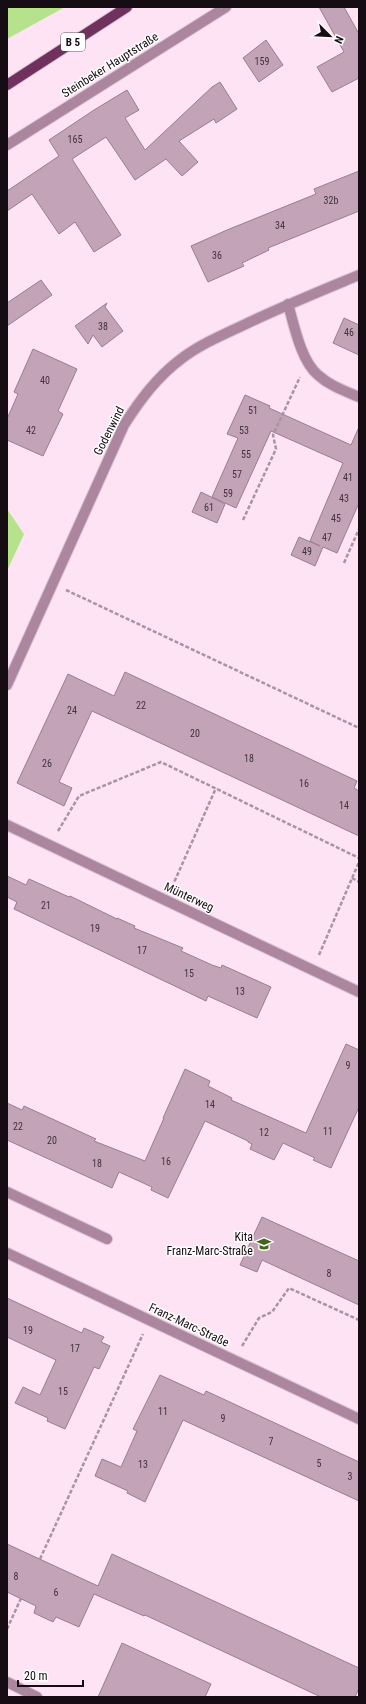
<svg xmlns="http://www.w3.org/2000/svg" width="366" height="1704" font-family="'Roboto Condensed',sans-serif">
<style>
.green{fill:#b7e28c}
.building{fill:#c3a3b7;stroke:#9b7c90}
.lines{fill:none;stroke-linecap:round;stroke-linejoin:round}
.minor-casing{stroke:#d9c1d0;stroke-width:12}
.major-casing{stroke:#d9c1d0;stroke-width:12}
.path{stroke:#a994a1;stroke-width:2.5;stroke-dasharray:4 2;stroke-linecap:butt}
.minor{stroke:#ab869e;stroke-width:10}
.major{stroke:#70315e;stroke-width:10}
.labels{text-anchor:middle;stroke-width:3;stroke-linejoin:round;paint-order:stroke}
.number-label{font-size:10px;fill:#41323c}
.shield{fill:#fff;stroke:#5c555a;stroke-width:1}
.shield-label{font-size:11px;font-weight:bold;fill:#160c13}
.street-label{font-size:12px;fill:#160c13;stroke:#fff}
.poi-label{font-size:12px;fill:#160c13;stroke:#fff;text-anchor:end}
</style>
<rect width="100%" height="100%" fill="#fee3f4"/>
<path class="green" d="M7 7H65L7 39Z
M7 509 24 534 7 571Z"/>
<path class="building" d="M319 7H344L359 34V78L332 92 317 67 344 52Z
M266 40 283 65 259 82 243 58Z
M220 82 237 109 216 123 214 119 179 141 198 162 182 176 166 159 135 180 106 137 72 159 121 235 94 252 75 222 59 234 32 194 7 211V191L59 156 49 140 94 110 127 90 139 110 125 118 145 150 212 87Z
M359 171V211L268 248 269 250 242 263 244 266 208 282 191 246 227 230 316 194 314 189Z
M41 280 52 295 7 326V303Z
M107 303 105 307 123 331 102 347 93 335 88 344 75 326Z
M344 318 359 325V355L333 343Z
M33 349 77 369 58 411 63 414 43 456 7 440V419L18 394 14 392Z
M245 395 270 406 269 408 351 445 359 427V503L337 553 323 547 315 566 291 555 299 537 320 546 310 541 343 463 271 431 236 508 212 497 238 438 227 434Z
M201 492 225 504 217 523 192 512Z
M125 672 357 781 354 788 359 791V836L92 711 59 782 72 788 64 806 17 783 68 674 114 696Z
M7 876 26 885 29 879 69 897 70 896 117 919V918L135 926 134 928 183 948 181 951 212 965 221 968 222 965 271 987 257 1018 208 996 206 1001 14 909 17 902 7 897Z
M346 1044 359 1050V1107L331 1168 313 1160 315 1158 283 1143 274 1160 250 1149 252 1144 248 1142V1141L205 1121 168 1198 151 1190 152 1187 119 1172 112 1188 7 1140V1103L22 1110 24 1106 96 1139 94 1141 145 1161 164 1118H163L185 1069 210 1081 208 1086 232 1098 231 1100 306 1133Z
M262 1217 359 1261V1305L262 1260 257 1272 240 1265Z
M7 1298 82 1333 84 1328 104 1337 101 1342 110 1346 99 1369 94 1367 65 1429 47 1421 48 1418 15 1403 23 1387 40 1395 56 1360 7 1337Z
M160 1375 204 1395 206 1391 359 1462V1501L183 1420 145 1502 127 1493 128 1491 95 1476 102 1459 121 1467 137 1431 133 1429Z
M7 1544 98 1586 112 1554 359 1668V1688L355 1697H321L145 1615 144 1616 94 1594 79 1627 56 1617 53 1622 34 1613 36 1606 7 1592Z
M122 1643 211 1684 205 1697H98Z"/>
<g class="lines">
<defs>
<path id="minor" d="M7 145 226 7
M288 304C294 325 301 361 318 375 330 386 345 391 359 397
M7 685 124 425C140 400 157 377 181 359 202 343 227 333 250 322 286 305 323 290 359 275
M7 825 359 992
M7 1192 107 1239
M7 1253 359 1419
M7 1682 37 1697"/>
<path id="major" d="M7 85 127 7"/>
</defs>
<use href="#minor" class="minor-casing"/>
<use href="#major" class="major-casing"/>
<path class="path" d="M243 520 276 449 273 435 300 377
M344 563 359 529
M66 590 359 728
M58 831 79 796 161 762 359 858
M352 878 359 882
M172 887 216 788
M319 955 359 862
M242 1346 259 1318 272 1312 289 1288 359 1320
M40 1559 143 1334
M7 1629 22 1596"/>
<use href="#minor" class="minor"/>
<use href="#major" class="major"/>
</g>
<defs>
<symbol id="school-bare" viewBox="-9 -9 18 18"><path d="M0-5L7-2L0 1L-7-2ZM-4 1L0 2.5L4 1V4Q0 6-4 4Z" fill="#43641a" stroke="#fff" stroke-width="2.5" paint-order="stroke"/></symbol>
</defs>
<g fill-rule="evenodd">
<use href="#school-bare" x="254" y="1234" width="20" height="20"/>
</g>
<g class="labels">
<g class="number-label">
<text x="262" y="65">159</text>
<text x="75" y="143">165</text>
<text x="331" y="204">32b</text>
<text x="280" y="229">34</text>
<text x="217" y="259">36</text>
<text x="103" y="330">38</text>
<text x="349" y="336">46</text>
<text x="45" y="384">40</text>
<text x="253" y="414">51</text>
<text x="31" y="434">42</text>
<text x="244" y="434">53</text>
<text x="246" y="458">55</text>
<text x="237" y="478">57</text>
<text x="348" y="481">41</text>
<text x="228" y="497">59</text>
<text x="344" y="502">43</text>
<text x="209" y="511">61</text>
<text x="336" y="522">45</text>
<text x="327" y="541">47</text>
<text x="307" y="555">49</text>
<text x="141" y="709">22</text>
<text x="72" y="714">24</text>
<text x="195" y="737">20</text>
<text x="249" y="762">18</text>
<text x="47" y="767">26</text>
<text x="304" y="787">16</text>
<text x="344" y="809">14</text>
<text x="46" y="909">21</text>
<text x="95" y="932">19</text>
<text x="142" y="954">17</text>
<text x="189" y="977">15</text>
<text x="240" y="995">13</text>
<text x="348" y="1069">9</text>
<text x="210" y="1108">14</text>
<text x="18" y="1130">22</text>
<text x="328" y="1135">11</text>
<text x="264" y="1136">12</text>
<text x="52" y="1144">20</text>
<text x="166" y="1165">16</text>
<text x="97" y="1167">18</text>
<text x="329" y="1277">8</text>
<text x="28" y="1334">19</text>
<text x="75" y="1352">17</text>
<text x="63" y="1395">15</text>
<text x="163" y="1415">11</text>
<text x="223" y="1422">9</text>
<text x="271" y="1445">7</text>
<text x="319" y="1467">5</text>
<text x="143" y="1468">13</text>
<text x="350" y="1480">3</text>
<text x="16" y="1580">8</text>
<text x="56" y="1596">6</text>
</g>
<rect class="shield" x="61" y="33" width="24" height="18" rx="3"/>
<g class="shield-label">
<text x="73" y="46">B 5</text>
</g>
<g class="street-label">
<text transform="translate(110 65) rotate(-32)" y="4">Steinbeker Hauptstraße</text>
<text transform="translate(109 431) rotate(-63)" y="4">Godenwind</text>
<text transform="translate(189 897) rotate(25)" y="4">Münterweg</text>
<text transform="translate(189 1325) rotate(25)" y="4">Franz-Marc-Straße</text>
</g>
<g class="poi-label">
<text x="253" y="1241">Kita<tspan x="253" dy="14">Franz-Marc-Straße</tspan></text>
</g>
</g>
<rect width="366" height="1704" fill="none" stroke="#160c13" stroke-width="16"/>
<g transform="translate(330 36) rotate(114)" stroke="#ffffff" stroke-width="3" paint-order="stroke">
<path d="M0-3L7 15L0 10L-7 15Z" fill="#160c13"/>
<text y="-6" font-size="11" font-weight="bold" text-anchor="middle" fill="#160c13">N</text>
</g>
<path d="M18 1680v6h65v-6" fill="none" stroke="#160c13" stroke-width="2"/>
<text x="24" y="1680" font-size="12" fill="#160c13" stroke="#ffffff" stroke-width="3" paint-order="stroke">20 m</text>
</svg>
